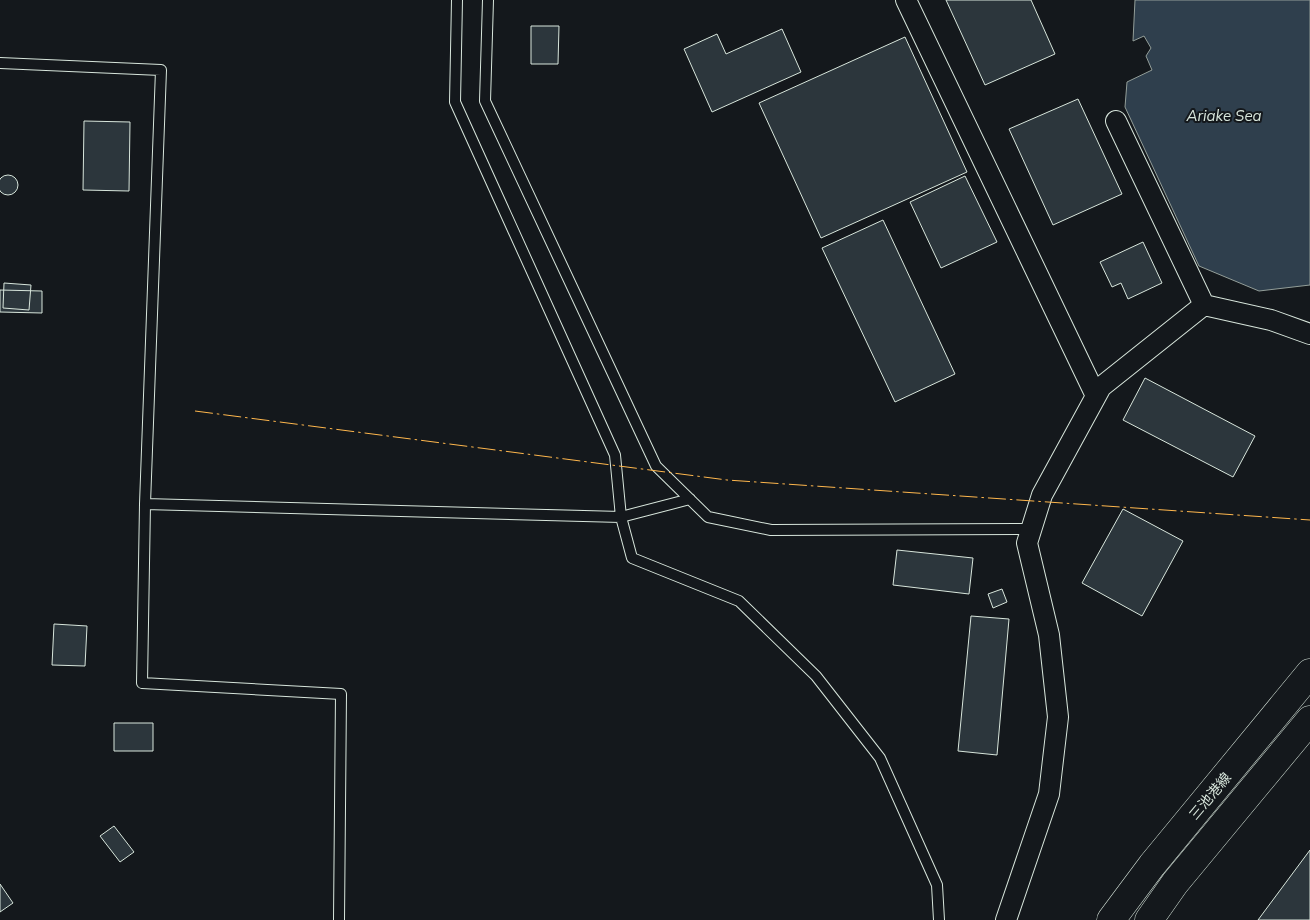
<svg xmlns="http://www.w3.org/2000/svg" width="1310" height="920" font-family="Mulish,'Noto Sans JP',sans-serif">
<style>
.water{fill:#2f3f4d;stroke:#939e99}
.building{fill:#2c363c;stroke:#d8e6dc}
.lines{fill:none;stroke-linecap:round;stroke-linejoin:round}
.lane-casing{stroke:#d8e6dc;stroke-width:12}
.street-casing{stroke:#d8e6dc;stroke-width:22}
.secondary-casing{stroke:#d8e6dc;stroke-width:29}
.lane{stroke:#14181c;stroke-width:10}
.street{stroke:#14181c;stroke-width:20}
.secondary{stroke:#14181c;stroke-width:28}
.power{stroke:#ffb74d;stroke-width:1;stroke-dasharray:18 4 2.5 4;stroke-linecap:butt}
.labels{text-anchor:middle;stroke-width:4;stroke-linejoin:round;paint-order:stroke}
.street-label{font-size:14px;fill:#d8e6dc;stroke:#14181c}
.water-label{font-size:15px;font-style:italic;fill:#d8e6dc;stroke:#14181c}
</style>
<rect width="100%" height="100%" fill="#14181c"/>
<path class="water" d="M1135 0H1310V285L1259 291 1199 266 1125 107 1127 82 1152 70 1146 56 1151 48 1144 36 1133 41Z"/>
<path class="building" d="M946 0H1031L1055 54 985 85Z
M531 26H559L558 64H531Z
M782 29 801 72 712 112 684 49 717 34 726 54Z
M905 37 967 172 821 238 759 103Z
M1078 99 1122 194 1053 225 1009 129Z
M84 121 130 122 129 191 83 190Z
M-2 185a10 10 0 1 1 20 0a10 10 0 1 1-20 0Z
M965 176 997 242 941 268 910 202Z
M883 220 955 374 895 402 822 248Z
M1143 242 1162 283 1128 299 1121 283 1112 287 1100 262Z
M4 283 31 285 29 310 3 308Z
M0 290 42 291V313L0 312Z
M1145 378 1255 436 1233 477 1123 420Z
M1123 509 1183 541 1142 616 1082 583Z
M897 550 973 558 969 594 893 585Z
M1002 589 1007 602 993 608 988 594Z
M971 616 1009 619 997 755 958 751Z
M54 624 87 626 85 666 52 665Z
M114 723H153V751H114Z
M114 826 134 852 120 862 100 836Z
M1310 850V920H1258Z
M0 884 13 903 0 912Z"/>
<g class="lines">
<defs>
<path id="lane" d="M457 0 455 102 615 455 621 517 632 558 739 601 816 676 880 758 937 885 939 920
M488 0 485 101 656 466 708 517 771 530 1031 529
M0 63 161 70 145 504 142 683 341 694 339 920
M145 504 621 517 690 499"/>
<path id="street" d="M906 0 1096 396
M1116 121 1204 305
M1204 305 1271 320 1310 334
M1006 920 1049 794 1058 717 1049 635 1027 543 1042 495 1101 387 1204 305"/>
<path id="secondary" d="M1111 920 1152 865 1310 673
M1149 920 1175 883 1310 720"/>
</defs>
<use href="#lane" class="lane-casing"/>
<use href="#street" class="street-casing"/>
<use href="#secondary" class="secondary-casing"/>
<use href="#lane" class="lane"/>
<use href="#street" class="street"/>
<use href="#secondary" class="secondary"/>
<path class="power" d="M195 411 727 480 1310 520"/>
</g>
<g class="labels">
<g class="street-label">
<text transform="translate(1210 796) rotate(-50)" y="5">三池港線</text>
</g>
<g class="water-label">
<text x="1224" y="121">Ariake Sea</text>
</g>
</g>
</svg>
